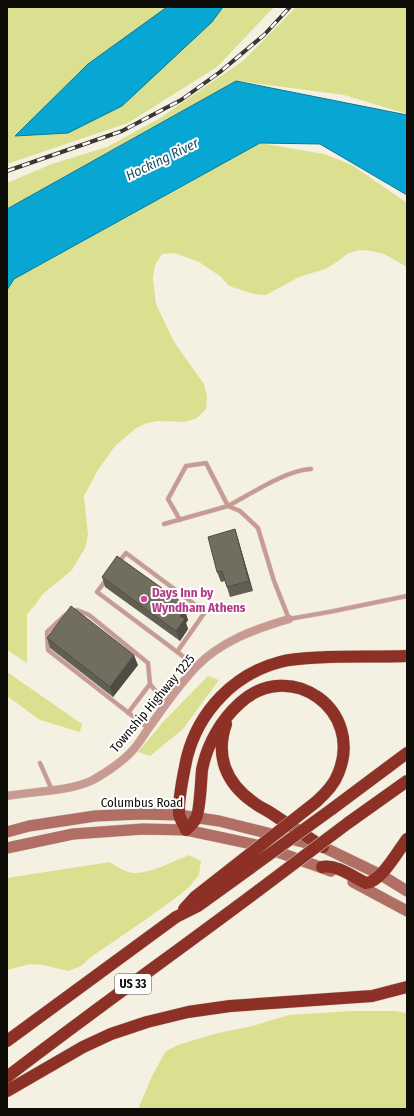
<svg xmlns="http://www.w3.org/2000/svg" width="414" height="1116" font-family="'Fira Sans Condensed',sans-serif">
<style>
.green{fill:#dae08f}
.water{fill:#08a7d3;stroke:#0a7996}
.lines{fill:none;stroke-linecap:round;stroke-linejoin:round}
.lane-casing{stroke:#d0cdbf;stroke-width:5}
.street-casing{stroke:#d0cdbf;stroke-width:9}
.secondary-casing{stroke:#d0cdbf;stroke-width:12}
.highway-casing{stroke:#d0cdbf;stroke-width:13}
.lane{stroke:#c89a92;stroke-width:4}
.street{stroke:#c89a92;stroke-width:8}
.secondary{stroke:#b16e64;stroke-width:11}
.highway{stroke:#8d3026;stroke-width:12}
.rail-casing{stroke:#38362f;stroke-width:4}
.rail{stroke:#fff;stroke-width:2.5;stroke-dasharray:8;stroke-linecap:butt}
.highway-bridge-casing{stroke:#d0cdbf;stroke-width:13;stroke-linecap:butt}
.highway-bridge{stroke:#8d3026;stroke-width:12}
.wall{fill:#615f53}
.shaded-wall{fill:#4f4d43}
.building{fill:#716e60;stroke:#4f4d43}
.hotel-dot{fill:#d1479c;stroke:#fff;stroke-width:1.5}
.labels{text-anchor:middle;stroke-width:4;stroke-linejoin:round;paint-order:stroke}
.shield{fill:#fff;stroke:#565652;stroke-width:1}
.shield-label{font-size:12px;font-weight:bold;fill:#0e0d08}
.hotel-label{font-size:13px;font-weight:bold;fill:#b23c85;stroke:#fff;text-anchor:start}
.street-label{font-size:13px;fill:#0e0d08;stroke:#fff}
.water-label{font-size:14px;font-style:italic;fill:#1b5063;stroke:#fff}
</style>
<rect width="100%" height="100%" fill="#f5f1e2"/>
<path class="green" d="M7 7H274L217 67 128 123 7 164Z
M296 7H407V114L344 95 236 81 7 209V183L52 164 107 147 160 118 244 60Z
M260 143 324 154 352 165 407 203V267L384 254 371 251 359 250 347 254 337 262 325 269 299 277 266 295 254 294 229 286 220 276 199 262 175 253 162 254 155 265 153 278 156 304 174 342 204 384 207 396 206 409 197 418 185 422 159 421 147 423 136 428 115 446 98 470 84 496 88 535 85 548 72 570 43 594 35 605 27 614V663L7 650V291L14 279Z
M7 672 82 724 80 732 40 720 7 696Z
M208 676 219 680 183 729 150 756 138 752 164 721Z
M189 855 201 861 199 875 190 886 181 894 148 918 91 957 81 966 68 971 43 965 30 964 7 970V878L110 862C117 867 126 873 135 873 152 873 174 861 189 855Z
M352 1011H395L407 1013V1109H138L153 1074 166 1051 178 1045 214 1034 252 1026 289 1015Z"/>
<path class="water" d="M167 7H223L212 22 122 106 68 133 15 136 88 64Z
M236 81 407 115V195L320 144 260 143 14 279 7 290V209Z"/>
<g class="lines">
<defs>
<path id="lane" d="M180 520 168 499 186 466 206 463 228 506C251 494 286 470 311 469
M164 524 228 506 240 511 258 528 274 581 289 619 329 612 407 596
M118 563 126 553 205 612 177 652
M106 580 97 592 180 654 196 667
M128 713 150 684
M148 728 48 650 47 632 65 615 77 610 89 615 148 663 150 684 166 704
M40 763 52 790"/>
<path id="street" d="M7 796C34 791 68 792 93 780 107 772 121 763 132 751 138 745 143 736 148 729 163 708 178 686 196 667 221 641 255 629 289 619"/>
<path id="secondary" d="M7 832 29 826 95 816 140 814 179 815 219 821 323 847 381 875 407 891
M7 848 73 834 143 829 186 830 261 846 331 871
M353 882 407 911"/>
<path id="highway" d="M226 724C215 756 226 783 253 802 259 807 267 810 274 815 290 826 307 836 323 847
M316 802C325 794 334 785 338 774 365 710 290 657 240 703 221 720 207 744 202 770 201 780 200 812 196 818 194 823 189 827 186 830 184 825 180 819 179 814 178 799 184 771 187 757 199 711 234 674 280 662 295 658 313 658 328 657 355 656 381 657 407 656
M332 809 407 753
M348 823 407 781
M322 867C337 864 353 877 366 883 381 882 398 851 407 839
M7 1041 176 917
M7 1077C90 1013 175 953 259 890
M7 1091 83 1047 111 1034 147 1022 188 1012 230 1006 372 996 407 987"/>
</defs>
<use href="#lane" class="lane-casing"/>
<use href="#street" class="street-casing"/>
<use href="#secondary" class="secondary-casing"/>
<use href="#highway" class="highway-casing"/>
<use href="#lane" class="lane"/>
<use href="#street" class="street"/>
<use href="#secondary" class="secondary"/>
<use href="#highway" class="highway"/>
<defs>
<path id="rail" d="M7 171 122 131 181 100 220 72 264 35 290 7"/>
</defs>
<use href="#rail" class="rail-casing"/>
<use href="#rail" class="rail"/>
<defs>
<path id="highway-bridge" d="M259 890 348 823
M184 909 195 897 316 802
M176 917 198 906 332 809"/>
</defs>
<use href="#highway-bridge" class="highway-bridge-casing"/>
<use href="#highway-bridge" class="highway-bridge"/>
</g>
<path class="wall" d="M235 529 238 539 253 591 230 597 225 581 221 582 217 572Z
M102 577 180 601 182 608 188 620 186 623 188 629 180 641 105 587Z
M47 638 138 665 113 697 50 648Z"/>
<path class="shaded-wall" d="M235 529 238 539 253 591 249 581Z
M180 601 183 611 177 604Z
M185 610 188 620 186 623 188 629 180 641 176 631 180 616Z
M134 655 138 665 113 697 110 687Z"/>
<path class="building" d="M235 529 249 581 227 587 222 571 217 572 208 537Z
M117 556 180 601 177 604 185 610 180 616 185 619 176 631 102 577Z
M71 606 134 655 110 687 47 638Z"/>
<circle class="hotel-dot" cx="144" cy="599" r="4"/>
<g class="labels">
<rect class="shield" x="115" y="974" width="36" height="20" rx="3"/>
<g class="shield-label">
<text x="133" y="988">US 33</text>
</g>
<g class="hotel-label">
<text x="152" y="597">Days Inn by<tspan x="152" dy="15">Wyndham Athens</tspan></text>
</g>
<g class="street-label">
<text transform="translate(152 703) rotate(-50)" y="5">Township Highway 1225</text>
<text x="142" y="807">Columbus Road</text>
</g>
<g class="water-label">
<text transform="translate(162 159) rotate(-26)" y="5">Hocking River</text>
</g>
</g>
<rect width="414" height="1116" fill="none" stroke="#0e0d08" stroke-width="16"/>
</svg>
